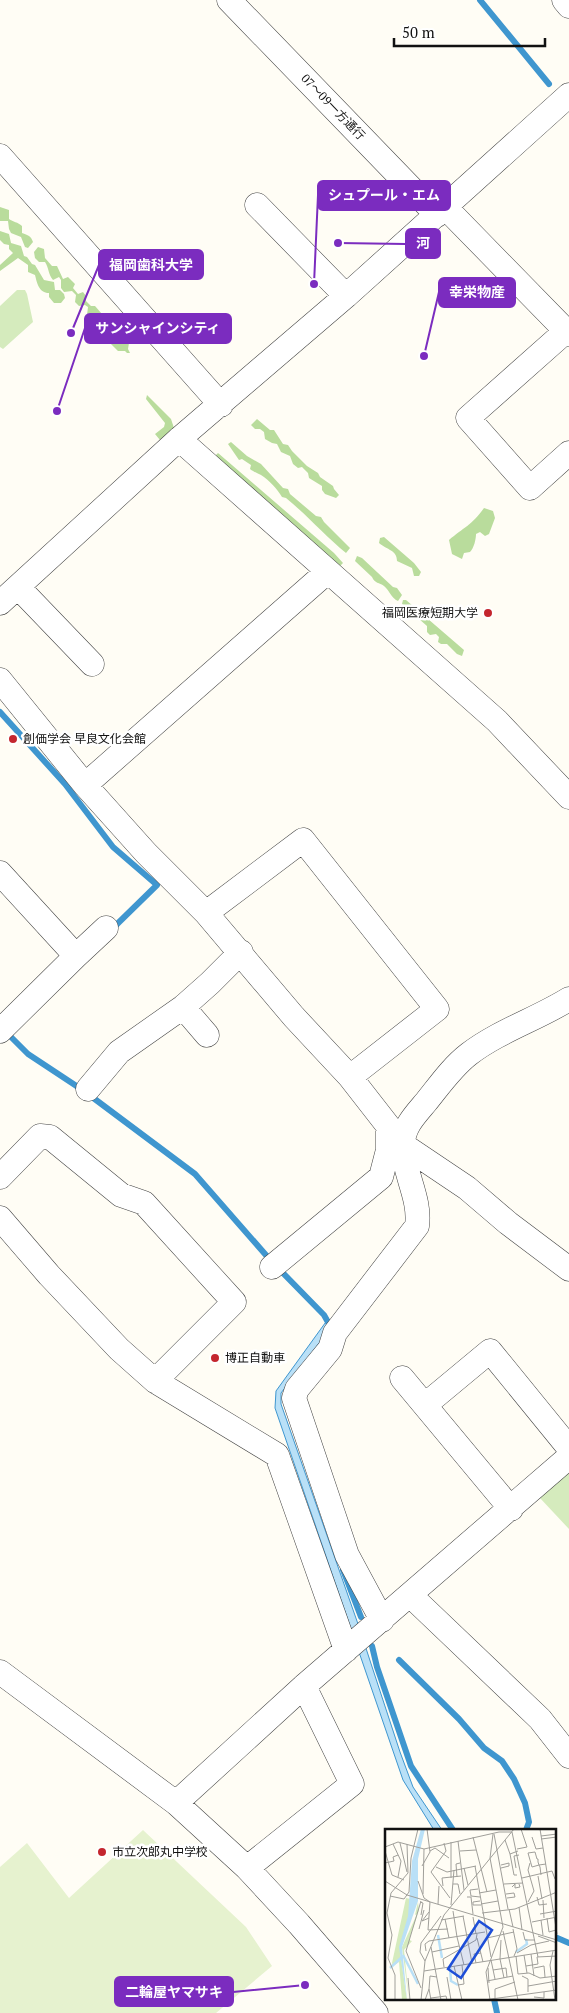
<svg xmlns="http://www.w3.org/2000/svg" width="569" height="2013" font-family="'PT Serif','Noto Sans JP',serif">
<style>
.green{fill:#d5ebbd}
.forest{fill:#b9dc9c}
.pitch{fill:#e6f2cf}
.water{fill:#b9e0f7;stroke:#3f96cf}
.lines{fill:none;stroke-linecap:round;stroke-linejoin:round}
.stream{stroke:#3f96cf;stroke-width:6}
.minor-casing{stroke:#444;stroke-width:25}
.minor{stroke:#fff;stroke-width:24}
.poi-dot{fill:#c4262e;stroke:#fff;stroke-width:2}
.labels{text-anchor:middle;stroke-width:5;stroke-linejoin:round;paint-order:stroke}
.street-label{font-size:12px;fill:#111;stroke:#fff}
.poi-label{font-size:12px;fill:#111;stroke:#fff;text-anchor:start}
.inset-river{fill:none;stroke:#b9e0f7;stroke-width:2.5}
.inset-road{fill:none;stroke:#a09f9a;stroke-width:1}
.view{fill:#1d4ed8;fill-opacity:0.15;stroke:#1d4ed8;stroke-width:2.5}
.inset-edge{fill:none;stroke:#111;stroke-width:2.5}
.leader{fill:none;stroke:#7b2cbf;stroke-width:2}
.callout-dot{fill:#7b2cbf;stroke:#fff;stroke-width:2}
.callout{fill:#7b2cbf;stroke:#7b2cbf;stroke-width:2}
.callout-label{font-size:14px;text-anchor:middle;font-weight:bold;fill:#fff}
</style>
<rect width="100%" height="100%" fill="#fffdf5"/>
<path class="green" d="M17 290H25L27 294 33 322 3 349 0 347V306Z
M569 1469V1529L539 1497Z"/>
<path class="forest" d="M0 207 9 210V219C13 222 18 222 22 226V233C28 235 31 236 33 242L28 248 25 247 21 237 11 233 9 229 8 221H0Z
M0 231 9 234 11 243 21 246 24 256 27 257 32 264 35 265 44 280 54 282 55 290H60L64 294 65 298 61 303H54L49 297V293C39 293 37 283 35 275L28 272V265L18 258 0 271V265L13 253 9 249V245L4 244 0 240Z
M38 247 44 249 45 258 52 266H57L63 279 68 277 75 284 73 288 78 294 83 292 86 296V301L91 306H95L102 314 101 317 103 321 107 320 111 323V329L116 334H121L129 343 128 349 130 353H127L125 351H118L109 342 113 336 109 332 105 334 98 330 101 322 99 320 95 322 87 315 88 307 85 305 79 306 75 302 76 295 72 291 64 292 61 288V280L59 277 53 280C48 274 49 268 45 262H39L35 258 34 252Z
M147 395 171 419 174 428 166 438 160 440 155 434 164 427 165 423 146 399Z
M257 419 270 430H274L283 444 288 445 292 451 307 466 318 473 320 477 333 486 334 489 339 495 336 498 325 494 322 490V486L309 478 308 473 302 467 298 468 293 464 290 456 281 452 277 444 272 443 265 439 264 432 260 429H255L251 425Z
M231 442 247 456 261 464 283 488 288 489 290 494 316 516 321 517 324 522 350 548 346 553C324 535 308 516 286 498L282 497C277 489 270 481 261 475 257 473 254 472 250 469L251 465 242 459 239 460 228 444Z
M218 453 334 553 343 563 340 566 214 457Z
M484 508 493 511 495 518 489 534 485 536 480 532 476 534C476 539 474 548 470 552L464 553 462 559 452 554 449 540C463 528 472 525 484 508Z
M384 537 414 563 421 572 419 576H414L412 568 397 561C397 550 387 550 379 543L380 538Z
M357 556 362 558 393 587 397 588 402 595 398 601C391 598 390 591 384 586 379 582 375 584 372 577L355 561Z
M403 600H406L464 650 462 656 457 654 447 644H441L438 642 439 637 436 634 430 635 427 632V626L402 604Z"/>
<path class="pitch" d="M143 1830 246 1927 272 1966 216 2013H0V1867L27 1843 69 1898Z"/>
<path class="water" d="M328 1319 335 1322 281 1393V1404L358 1624 400 1752 413 1787 442 1830H434L403 1780 275 1408 276 1391Z"/>
<g class="lines">
<path class="stream" d="M480 0 549 84
M0 712 65 784 113 847 157 885 111 930
M8 1032 7 1033 28 1054 81 1089
M88 1094 195 1174 272 1262
M278 1268 324 1315 329 1324
M343 1570 361 1617
M372 1646 377 1667 411 1766 453 1830
M399 1660 459 1719 484 1748 502 1761 514 1779 525 1803 529 1822 526 1830
M555 1937 569 1943
M494 1999 497 2013"/>
<defs>
<path id="minor" d="M229 0 437 215
M564 0 569 6
M0 156 221 405
M257 205 346 296
M445 207 569 334
M566 331 468 418 530 488 569 453
M179 439 497 721 569 797
M18 587 92 664
M0 603 179 439 346 296 569 95
M0 680 85 785 146 853 206 913 294 1017 350 1077 403 1145 467 1188 508 1223 569 1269
M85 785 327 572
M0 873 76 956 0 1031
M206 913 303 840 437 1009 350 1077
M76 956 106 928
M183 1007 207 1035
M88 1089 119 1052 183 1007 210 983 241 952
M0 1177 40 1136 50 1137 121 1195 144 1203 234 1302 155 1381
M0 1218 49 1275 119 1349 155 1381 277 1455 346 1650
M272 1267 381 1177 388 1150V1128
M402 1378 511 1509
M425 1405 490 1351 569 1448
M410 1595 540 1719 569 1756
M382 1620 347 1555 294 1398 297 1389 330 1349 335 1333 417 1226C421 1198 403 1173 403 1144 403 1127 415 1115 426 1102 439 1086 452 1067 469 1054 499 1031 537 1019 569 999
M0 1672 176 1803 247 1868 299 1924 376 2013
M176 1803 304 1686 569 1457
M247 1868 352 1784 304 1686"/>
</defs>
<use href="#minor" class="minor-casing"/>
<use href="#minor" class="minor"/>
</g>
<g class="poi-dot">
<circle cx="488" cy="613" r="5"/>
<circle cx="13" cy="739" r="5"/>
<circle cx="215" cy="1358" r="5"/>
<circle cx="102" cy="1852" r="5"/>
</g>
<g class="labels">
<g class="street-label">
<text transform="translate(333 107) rotate(46)" y="4">07～09一方通行</text>
</g>
<g class="poi-label">
<text x="478" y="617" text-anchor="end">福岡医療短期大学</text>
<text x="23" y="743">創価学会 早良文化会館</text>
<text x="225" y="1362">博正自動車</text>
<text x="112" y="1856">市立次郎丸中学校</text>
</g>
</g>
<g transform="translate(385 1829)">
<rect width="171" height="171" fill="#fffdf5"/>
<path d="M21 69 25 70 24 87 15 122 22 171H17L14 133 8 137 7 134ZM33 73 34 81 24 111 27 112 19 121 24 171 17 118 32 85 30 86Z" fill="#d5ebbd"/>
<path d="M36 0H40L33 30V72L17 118 22 171 14 118 23 87 27 32Z" fill="#b9e0f7"/>
<path class="inset-river" d="M53 106 57 129M131 123 142 115 141 110M18 126 33 155M65 138 66 152 73 156M5 139 17 128"/>
<path class="inset-road" d="M155 0 172 105M127 3 153 128M109 5 123 80M156 7 172 5M88 8 102 63M147 8 151 20 158 19M156 10 172 8M120 11 125 25 133 22M73 12 79 61M66 13V49M15 14 22 43M8 15 16 32 13 48M0 18 13 13 39 20 114 3H127M132 20 142 18 136 0M0 22 7 46 19 51M45 22 50 19 64 29M75 22 91 21M125 25 129 46H132M0 34 9 32 8 28 13 26M116 36 124 34V37L116 39M37 37 45 23 42 0M90 37 106 128M51 38 62 43 91 37M79 39 83 56M131 39 129 27 134 26M46 43 61 22 59 14M46 43 65 69M156 46 155 38 154 36 153 33V30H152L150 23 143 24 147 38 154 36 161 35M153 47 157 70M72 48 71 35 75 34M137 49 167 42 170 50M0 52 22 66 172 111M33 52 39 69 45 73 43 101 63 100M68 55H73L75 65M119 55 138 54M58 57 57 49 76 47M127 58 130 55V59L135 58 134 55M93 60 85 61 86 67 95 68M94 64 111 61M38 65 39 20M121 65 129 64 130 68 122 69M5 67 19 70 24 63 26 29 33 0M82 68H86L88 85M152 68 154 76 162 75M158 71 159 89M36 72 21 122 36 159M95 72 88 73V76H96M35 73 38 74 36 86M143 73 149 62 143 41 145 34M53 75 54 57M96 75 113 72M66 76 69 41M134 78 137 101M124 80 128 98M68 82 72 108M97 84 130 80 172 63M155 85 172 82M78 87 87 134M88 88 91 105M44 89 37 92 44 83M162 89 164 103 171 101M60 90 64 109M56 91 79 87M156 91 158 106M147 93 172 88M34 100 39 81M128 100 132 120 129 127M118 102 133 171M138 103 140 111H150M153 107 172 114M72 108 79 136M92 109 98 133M102 109 129 103M46 118 56 171M41 122 40 115 44 112 100 103M168 122 165 136 170 171M47 123 74 117M132 124 146 116 164 112M146 125 149 147M139 126 142 144M131 127 133 145 144 144 155 149 172 147M115 130 116 111M115 130 119 149M106 131 110 150M40 132 35 123 36 114 56 87M91 134 89 125 96 124M69 137 77 171M141 137 153 135 152 128 172 127M59 138 58 130 91 111 92 105M103 139 104 154M149 139 159 137 160 148M108 141 121 139 122 148M39 142 172 121M137 147 143 150V163M62 148 66 171M23 149 25 171M102 152 128 147M73 156 79 155 77 136M143 157 172 152M44 160 45 147 52 148M149 168 159 169V163M46 169 61 167 62 171M110 170V160L130 153M10 171V146L3 129 7 106 2 84 6 64 23 44 22 15M36 171 40 132 59 86 129 0M40 171 44 160 46 171M99 171 172 161M105 171 101 143 118 98 105 29 108 5"/>
<path class="view" d="M94 92 107 101 76 149 63 140Z"/>
<rect width="171" height="171" class="inset-edge"/>
</g>
<path class="leader" d="M314 284L318 195M338 243L406 244M71 333L99 265M424 356L439 292M57 411L85 328M305 1985L233 1992"/>
<g class="callout-dot">
<circle cx="314" cy="284" r="5"/>
<circle cx="338" cy="243" r="5"/>
<circle cx="71" cy="333" r="5"/>
<circle cx="424" cy="356" r="5"/>
<circle cx="57" cy="411" r="5"/>
<circle cx="305" cy="1985" r="5"/>
</g>
<g class="callout">
<rect x="318" y="181" width="132" height="29" rx="5"/>
<rect x="406" y="229" width="34" height="29" rx="5"/>
<rect x="99" y="250" width="104" height="29" rx="5"/>
<rect x="439" y="278" width="76" height="29" rx="5"/>
<rect x="85" y="314" width="146" height="29" rx="5"/>
<rect x="115" y="1977" width="118" height="29" rx="5"/>
</g>
<g class="callout-label">
<text x="384" y="200">シュプール・エム</text>
<text x="423" y="248">河</text>
<text x="151" y="270">福岡歯科大学</text>
<text x="477" y="297">幸栄物産</text>
<text x="158" y="333">サンシャインシティ</text>
<text x="174" y="1997">二輪屋ヤマサキ</text>
</g>
<path d="M394 38v8h151v-8" fill="none" stroke="#111111" stroke-width="2.5"/>
<text x="402" y="38" font-size="15" fill="#111111" stroke="#ffffff" stroke-width="4" paint-order="stroke">50 m</text>
</svg>
